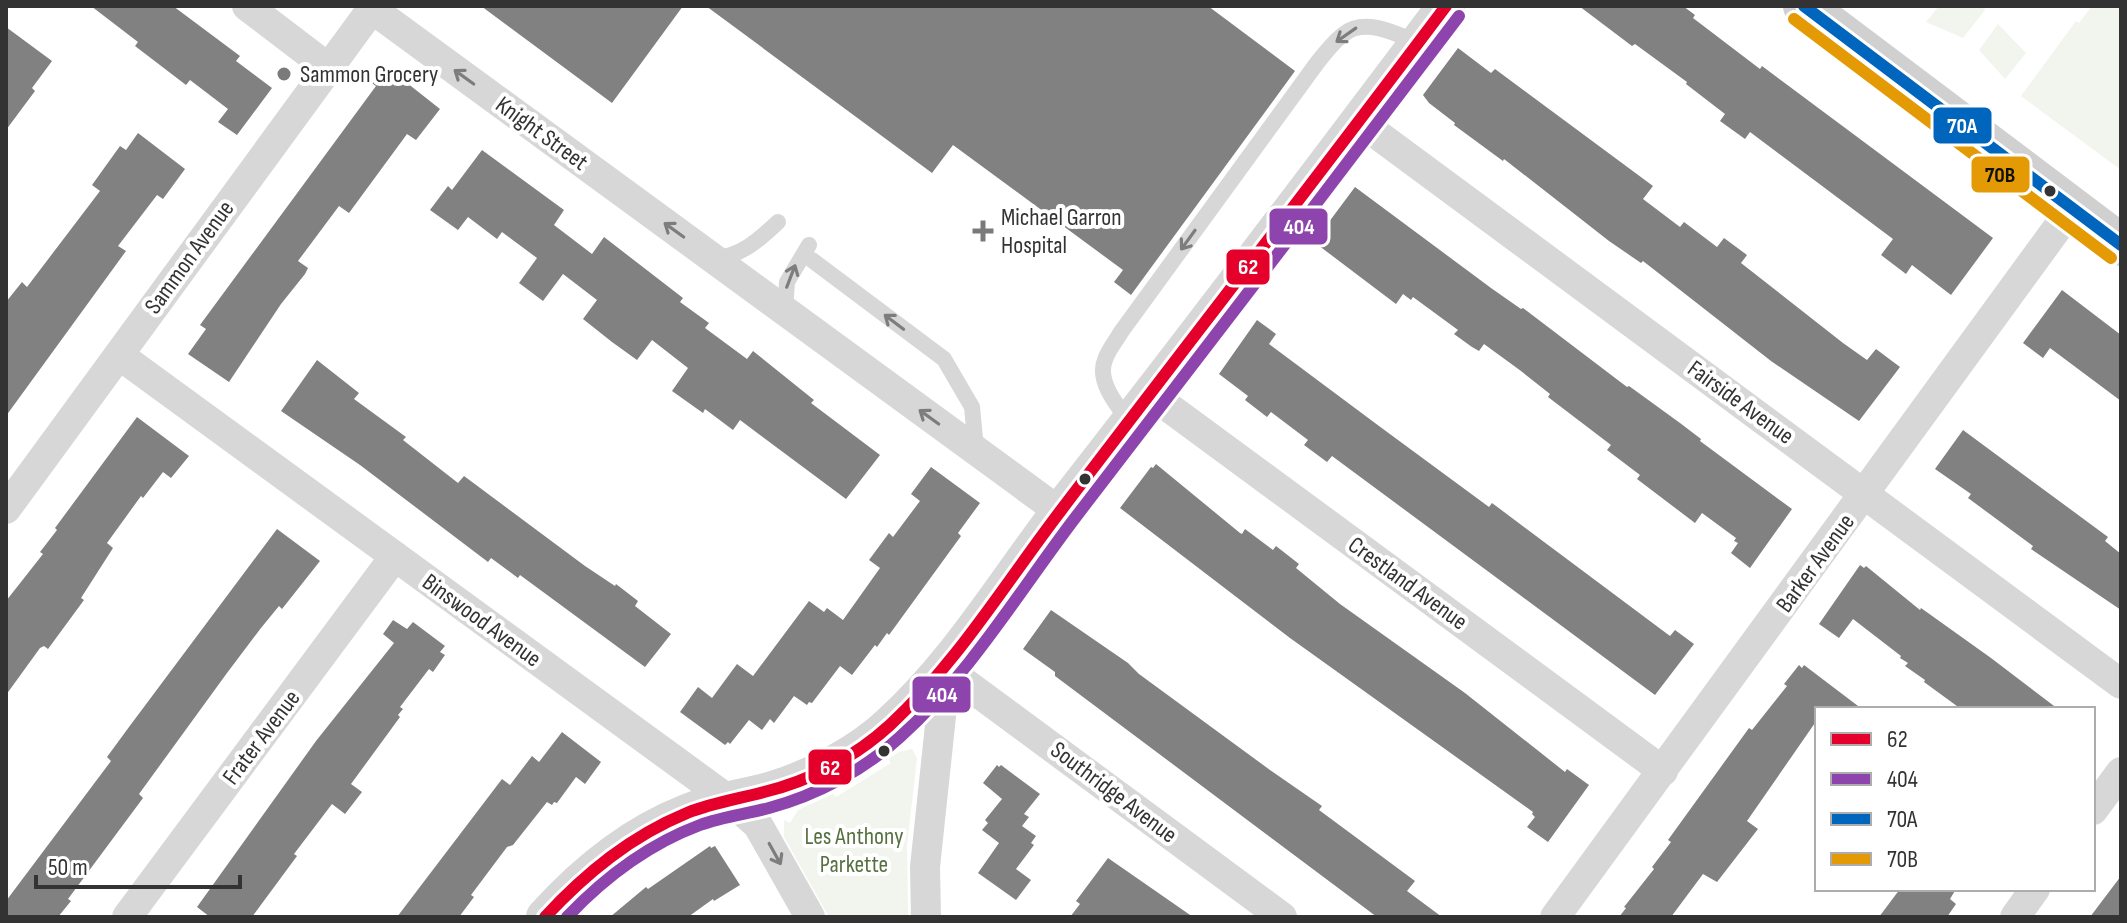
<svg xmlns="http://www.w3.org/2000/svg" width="2127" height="923" font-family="'Sofia Sans Condensed',sans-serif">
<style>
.green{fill:#f1f5ed}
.building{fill:#818181}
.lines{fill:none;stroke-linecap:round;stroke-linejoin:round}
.service{stroke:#d7d7d7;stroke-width:16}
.minor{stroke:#d7d7d7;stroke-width:30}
.tertiary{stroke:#d7d7d7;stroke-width:38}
.secondary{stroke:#d0d0d0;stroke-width:42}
.bus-1-casing{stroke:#fff;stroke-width:18}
.bus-2-casing{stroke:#fff;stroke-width:18}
.bus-3-casing{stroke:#fff;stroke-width:18}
.bus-4-casing{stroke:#fff;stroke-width:18}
.bus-1{stroke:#e4002b;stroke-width:12}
.bus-2{stroke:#8e44ad;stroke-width:12}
.bus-3{stroke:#0065bd;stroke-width:12}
.bus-4{stroke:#e39a05;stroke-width:12}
.oneway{stroke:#7d7d7d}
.poi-dot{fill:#7a7a7a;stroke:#fff;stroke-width:3}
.bus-dot{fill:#333;stroke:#fff;stroke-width:3}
.labels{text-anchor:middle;stroke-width:8;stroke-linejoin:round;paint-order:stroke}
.poi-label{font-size:24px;fill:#333;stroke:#fff;text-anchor:start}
.street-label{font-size:24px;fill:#333;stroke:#fff}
.park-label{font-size:24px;fill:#56703f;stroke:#fff}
.line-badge{stroke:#fff;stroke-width:3}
.badge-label{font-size:22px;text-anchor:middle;font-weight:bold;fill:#fff}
.pale-badge-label{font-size:22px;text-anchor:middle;font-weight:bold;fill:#111}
</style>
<rect width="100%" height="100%" fill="#fff"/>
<path class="green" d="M1939 6H1983L1985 10 1963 38 1926 22Z
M2092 6H2121V170L2021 96 2076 21 2079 23Z
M1998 24 2026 53 2005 79 1979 50Z
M912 749 917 758 907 846 908 917H829L784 837V820L790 823 798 810 833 794 836 797 891 763 888 759 899 752Z"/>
<path class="building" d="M91 6H173L240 56 236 61 272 88 237 135 218 122 228 109 190 80 186 85 135 46 138 42Z
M481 6H683L612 103Z
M706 6H1208L1295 71 1131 295 1114 282 1123 270 953 145 932 173Z
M1579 6H1683L1695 15 1693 18 1760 69 1762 66 1993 238 1951 295 1912 265 1906 274 1881 255 1893 239 1750 132 1745 139 1720 121 1725 114 1686 84 1687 82 1635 44 1632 46Z
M6 27 52 61 32 88 35 91 6 130Z
M1458 48 1491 73 1495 69 1653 186 1643 199 1680 227 1684 222 1717 247 1724 238 1747 255 1741 263 1843 343 1867 360 1876 349 1900 367 1859 421 1771 361 1643 261 1641 263 1609 241 1504 159 1503 161 1454 125 1455 123 1429 103 1423 95Z
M383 64 440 109 416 140 407 134 349 213 339 206 298 261 308 268 305 274 281 304 229 382 188 354 206 329 200 325 376 86 370 82Z
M138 133 185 169 163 199 157 195 118 246 126 251 6 416V302L22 282 27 287 100 191 92 185 120 146 126 150Z
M482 150 564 210 554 225 592 254 604 237 683 298 680 302 709 323 705 328 747 359 753 351 814 400 811 403 880 455 846 499 740 420 733 430 705 409 703 413 672 391 688 368 652 340 637 360 612 342 583 319 597 300 563 274 543 301 519 283 537 258 502 232 497 239 468 217 458 230 430 210 448 186 452 190Z
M1355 187 1491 288 1521 309 1523 308 1627 387 1629 386 1680 423 1701 439 1700 441 1792 509 1750 568 1731 553 1738 543 1734 541 1736 538 1702 513 1695 523 1637 479 1640 475 1607 450 1611 445 1548 397 1550 394 1521 371 1484 344 1479 351 1472 347 1454 334 1458 330 1413 297 1411 300 1403 294 1396 304 1314 242Z
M2062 290 2121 335V401L2050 348 2043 358 2023 343Z
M1257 320 1276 334 1269 344 1379 426 1489 507 1492 503 1670 636 1675 630 1694 644 1655 695 1332 456 1327 462 1304 445 1308 440 1271 412 1267 417 1245 400 1248 396 1219 374Z
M317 360 359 393 354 399 406 437 403 440 458 483 464 476 585 566 615 586 616 584 638 601 635 606 671 634 645 667 520 575 518 578 491 558 488 562 360 465 281 411Z
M137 417 189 456 171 478 163 472 143 498 141 496 107 543 113 548 81 598 84 600 48 649 44 646 40 648 6 695V601L43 554 40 552 57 530 55 528Z
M1963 430 2108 537 2105 541 2121 554V610L2031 549 2033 546 1968 498 1971 494 1935 469Z
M1156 464 1240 533 1242 534 1245 529 1273 550 1276 546 1299 564 1296 568 1340 604 1465 693 1565 772 1567 769 1589 785 1548 842 1527 827 1535 817 1532 814 1533 812 1290 638 1120 508 1151 467 1153 468Z
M931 467 980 503 958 533 961 536 889 635 887 633 877 647 875 645 852 675 840 666 812 703 809 702 807 705 794 696 774 723 770 719 762 730 749 720 730 744 728 742 725 745 680 712 698 687 712 698 737 664 753 676 809 601 824 612 827 608 843 620 880 568 869 560 889 533 893 537 920 501 911 494Z
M277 529 320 561 282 609 279 606 261 628 227 673 139 794 143 798 68 899 71 901 58 917H6V901L111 761 107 757 129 727Z
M1860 565 1864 568 1866 566 1920 610 1921 608 1991 658 2058 709H1961L1924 682 1925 680 1905 666 1908 663 1900 658 1901 656 1853 619 1839 638 1819 624Z
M1051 610 1128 663 1139 674 1270 770 1322 806 1319 810 1415 881 1407 891 1442 917H1377L1055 676V672L1023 649Z
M393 620 407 629 413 622 445 646 440 652 445 655 433 672 429 669 400 707 403 709 398 715 400 717 351 784 362 792 345 814 332 804 294 854 297 856 252 917H210L197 907 316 741 394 643 383 634Z
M1799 665 1802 668 1804 665 1862 709H1817V720L1747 821 1758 829 1717 882 1703 874 1671 917H1619L1626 908 1624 907 1654 869 1652 867 1671 842 1668 840 1749 728 1752 730 1787 686 1784 684Z
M562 732 601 762 585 784 576 777 557 803 554 802 552 805 547 802 513 845 507 847 471 895 474 897 459 917H397L502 779 510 785 532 756 539 762Z
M997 765 999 767 1001 765 1040 794 1024 814 1029 817 1022 826 1036 836 1031 843 1034 845 1016 869 1031 880 1016 900 978 873 999 843 982 830 988 823 985 820 1002 799 983 783Z
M710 846 711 848 715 846 740 885 714 901 713 899 688 917H610L646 887 648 889Z
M1108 858 1193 917H1070L1080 904 1076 901Z
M2121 876V917H2090Z
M1900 889H1956L1950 899 1956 904 1947 917H1879Z"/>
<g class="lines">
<path class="service" d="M714 259C742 255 758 241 778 222
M812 260 944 359 972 407 976 449
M785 311 787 282 809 245
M1130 422C1118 407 1096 381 1105 360 1108 350 1116 341 1121 332L1317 63C1325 53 1334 41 1344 34 1365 17 1397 34 1418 43"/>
<path class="minor" d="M247 6 327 67
M372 9 1060 512
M1359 121 2121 684
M119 355 729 800 758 825 810 917
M1152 395 1663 771
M6 509 374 6
M2093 810 2121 772
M127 917 395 556
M926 917 925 867 946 669 1282 917
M1555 917 2072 208
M2015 917 2035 889"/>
<path class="tertiary" d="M545 917C585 873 631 835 687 813 715 801 747 798 776 789 816 776 859 754 890 725 959 662 1006 582 1062 509 1192 343 1319 175 1446 6"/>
<path class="secondary" d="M1804 6 2121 245"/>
<defs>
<path id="bus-1" d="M545 917C586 873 631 836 687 813 712 803 738 799 764 792 810 781 855 757 890 725 958 662 1006 582 1062 509 1190 341 1319 175 1446 6"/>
<path id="bus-2" d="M567 917C604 878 649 844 700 825 722 817 746 814 769 808 817 795 864 770 900 737 970 674 1018 593 1075 518 1203 351 1332 184 1459 16"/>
<path id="bus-3" d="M1804 6 2121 245"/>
<path id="bus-4" d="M1794 19 2111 258"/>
</defs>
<use href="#bus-1" class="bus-1-casing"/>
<use href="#bus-2" class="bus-2-casing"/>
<use href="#bus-3" class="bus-3-casing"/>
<use href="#bus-4" class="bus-4-casing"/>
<use href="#bus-1" class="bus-1"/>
<use href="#bus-2" class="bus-2"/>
<use href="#bus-3" class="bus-3"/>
<use href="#bus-4" class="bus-4"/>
</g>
<defs><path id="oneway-shaft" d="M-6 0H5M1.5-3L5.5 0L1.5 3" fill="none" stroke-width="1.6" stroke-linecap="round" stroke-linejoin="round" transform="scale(2)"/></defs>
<g class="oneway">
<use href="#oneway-shaft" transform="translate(1346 35) rotate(145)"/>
<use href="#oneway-shaft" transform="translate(464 77) rotate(-144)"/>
<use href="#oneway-shaft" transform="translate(674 230) rotate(-144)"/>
<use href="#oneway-shaft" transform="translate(1188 240) rotate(126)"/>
<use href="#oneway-shaft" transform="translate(791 276) rotate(-69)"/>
<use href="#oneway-shaft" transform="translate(894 322) rotate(-143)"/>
<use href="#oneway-shaft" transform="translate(929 417) rotate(-144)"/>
<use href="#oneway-shaft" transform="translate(775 854) rotate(61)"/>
</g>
<g class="poi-dot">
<circle cx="284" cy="74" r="8"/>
<path d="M979 219h8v8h8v8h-8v8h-8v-8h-8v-8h8z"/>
</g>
<g class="bus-dot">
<circle cx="2050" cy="191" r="7"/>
<circle cx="1085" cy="479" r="7"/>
<circle cx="884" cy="751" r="7"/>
</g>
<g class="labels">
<g class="poi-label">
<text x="300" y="82">Sammon Grocery</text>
<text x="1001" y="225">Michael Garron<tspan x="1001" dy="28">Hospital</tspan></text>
</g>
<g class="street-label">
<text transform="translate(542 133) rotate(36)" y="8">Knight Street</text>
<text transform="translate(189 257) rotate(-54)" y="8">Sammon Avenue</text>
<text transform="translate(1741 402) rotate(36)" y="8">Fairside Avenue</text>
<text transform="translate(1815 563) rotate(-54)" y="8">Barker Avenue</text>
<text transform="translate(1408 583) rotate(36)" y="8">Crestland Avenue</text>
<text transform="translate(482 620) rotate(36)" y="8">Binswood Avenue</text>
<text transform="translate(261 737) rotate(-53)" y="8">Frater Avenue</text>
<text transform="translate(1114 792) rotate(37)" y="8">Southridge Avenue</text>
</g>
<g class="park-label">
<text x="854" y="844">Les Anthony<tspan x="854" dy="28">Parkette</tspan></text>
</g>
</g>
<g class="line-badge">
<rect x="1932" y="106" width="61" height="39" rx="8" fill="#0065bd"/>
<rect x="1970" y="155" width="61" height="39" rx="8" fill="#e39a05"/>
<rect x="1268" y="207" width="61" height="39" rx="8" fill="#8e44ad"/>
<rect x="1225" y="248" width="46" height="38" rx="8" fill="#e4002b"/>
<rect x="911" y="675" width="61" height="39" rx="8" fill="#8e44ad"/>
<rect x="807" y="748" width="46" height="38" rx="8" fill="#e4002b"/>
</g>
<g class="badge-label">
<text x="1962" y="133">70A</text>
<text x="1299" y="234">404</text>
<text x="1248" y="274">62</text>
<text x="942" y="702">404</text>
<text x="830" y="775">62</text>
</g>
<g class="pale-badge-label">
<text x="2000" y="182">70B</text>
</g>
<rect width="2127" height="923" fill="none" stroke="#333333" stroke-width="16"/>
<rect x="1815" y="707" width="280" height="184" fill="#ffffff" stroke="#adadad" stroke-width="2"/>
<rect x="1831" y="733" width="40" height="12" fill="#e4002b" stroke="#adadad" stroke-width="2"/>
<text x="1887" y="747" font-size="24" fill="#333333">62</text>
<rect x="1831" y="773" width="40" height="12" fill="#8e44ad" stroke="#adadad" stroke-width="2"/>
<text x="1887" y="787" font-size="24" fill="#333333">404</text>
<rect x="1831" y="813" width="40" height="12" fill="#0065bd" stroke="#adadad" stroke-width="2"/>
<text x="1887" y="827" font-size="24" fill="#333333">70A</text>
<rect x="1831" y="853" width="40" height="12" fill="#e39a05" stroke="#adadad" stroke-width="2"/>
<text x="1887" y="867" font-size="24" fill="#333333">70B</text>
<path d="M36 875v12h204v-12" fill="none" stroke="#333333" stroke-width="4"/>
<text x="48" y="875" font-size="24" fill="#333333" stroke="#ffffff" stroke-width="6" paint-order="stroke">50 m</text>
</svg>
